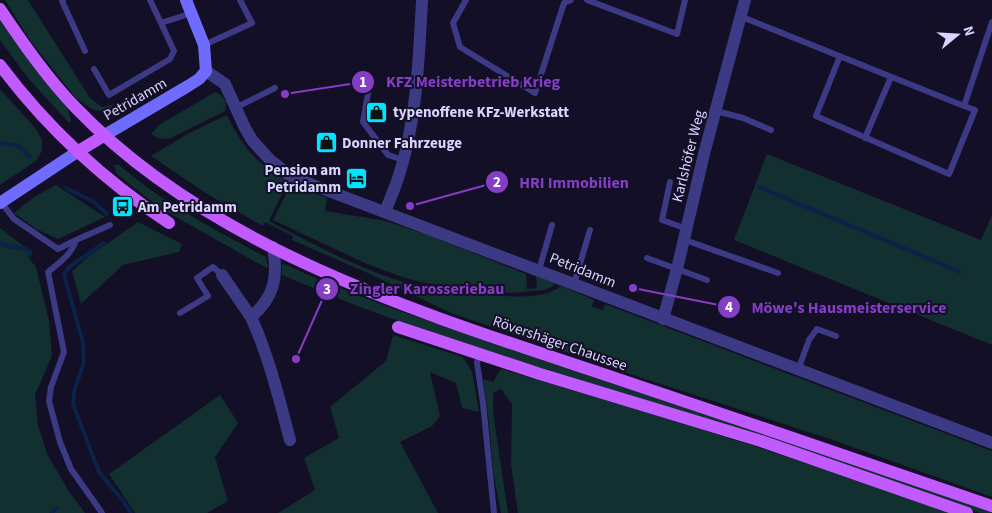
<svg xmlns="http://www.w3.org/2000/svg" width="992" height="513" font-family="'Source Sans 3',sans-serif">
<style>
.green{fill:#12302f}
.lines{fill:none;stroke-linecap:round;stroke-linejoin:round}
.stream{stroke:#0c2248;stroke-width:4}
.lane{stroke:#3d3a85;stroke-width:6}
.street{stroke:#3d3a85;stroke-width:12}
.secondary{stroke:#6f6bff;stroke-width:12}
.primary{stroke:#c25bff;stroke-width:12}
.labels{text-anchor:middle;stroke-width:4;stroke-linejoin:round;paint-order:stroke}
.street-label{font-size:15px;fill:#d9d4ff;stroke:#130f26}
.poi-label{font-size:15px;font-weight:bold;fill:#d9d4ff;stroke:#130f26;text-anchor:start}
.leader{fill:none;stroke:#843dc5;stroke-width:2}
.callout-dot{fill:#843dc5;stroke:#130f26;stroke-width:2}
.mark-label{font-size:15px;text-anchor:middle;font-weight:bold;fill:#fff}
.callout-label{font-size:16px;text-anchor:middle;font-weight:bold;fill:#843dc5;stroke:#130f26;stroke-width:4;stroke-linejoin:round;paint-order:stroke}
</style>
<rect width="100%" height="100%" fill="#130f26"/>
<path class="green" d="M5 0H28L90 98 102 107 112 105 113 107 100 111 92 109 76 98 32 43Z
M0 19 67 107 71 121 69 123 27 77 0 40Z
M0 89 36 129 42 140V151L36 161 0 185Z
M215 92 221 95 226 102 225 111 169 139 158 138 151 134 159 125Z
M227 115C242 146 257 165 288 181L269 221C309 242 361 270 404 282 434 289 464 292 494 295 513 297 546 299 561 286L594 300 592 307 603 310 605 304 992 451V497L833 440 630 374 451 313 370 274 292 240 293 236 265 222 263 226 204 192 151 156 189 133Z
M767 154 981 240 992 215V345L734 240Z
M114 165H119C163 203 215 230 266 257L268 268H267L254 261 160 208 117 174Z
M292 183 308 191 327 198 325 211 386 221 428 235 526 274 527 289 537 288 536 276 555 283 552 287 544 290 510 293 439 285 420 282 402 277 365 263 273 220Z
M56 185 105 217 58 239 36 229 14 213 34 197Z
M138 222 182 244 179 252 123 265 81 304 72 271 88 257Z
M0 228 21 244 33 252 28 257 36 267 49 321 52 356 35 395 38 425 47 454 68 490 85 513H0Z
M284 264C352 296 424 319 494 344L992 511V513H980L401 322 352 304 282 275V265Z
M393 335 463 357 472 372 479 412 462 408 456 383 430 372 440 416 432 426 400 442 438 513H278L315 490 304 458 339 438 330 407 386 361Z
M501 369C652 414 803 459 951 513H518L511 465 512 404 501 389 493 393V412L508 513H501L494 476 488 415 483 379 493 382Z
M220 395 238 423 215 457 228 501 207 513H135L109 474Z"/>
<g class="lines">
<path class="stream" d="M0 143 19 146 30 157
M759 187 960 272
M66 188 94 202 107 214
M0 243 11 247 26 249 30 255
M104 243 69 267 64 274 83 343 84 362 74 392 73 404 99 472 124 502 131 513
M51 513 57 508"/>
<path class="lane" d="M63 0 62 1 85 51
M150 0 161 23
M466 0 453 23 460 47 535 93 564 3 571 0
M587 0 677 34 685 0
M742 17 964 106 992 22
M204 45 252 23 240 0
M840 56 816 116 949 174 975 110 964 106
M94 69 109 95 170 59 174 51 161 23 192 13
M369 88 363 122 388 155 403 160
M235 108 275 88
M716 111 743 118 771 130
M865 138 891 77
M670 182 662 220 687 229
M1 202 14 219 58 249 76 240
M685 240 778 273
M647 258 707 280
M539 270 552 225
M574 284 590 230
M180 313 208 296 197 278 213 267 222 275
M479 354 477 363 483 403 494 513
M798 370 809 340 817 329 836 336
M102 513 71 469 60 442 49 401 51 387 64 352 48 272C59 263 72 254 76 240L110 225"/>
<path class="street" d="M206 71 225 84 245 128 252 140 270 160 292 177 992 443
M385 212C390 199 396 186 400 172 417 117 419 57 422 0
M273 247C278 276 275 297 251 317 269 357 279 398 290 440
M222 275 251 317
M663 319 677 269 704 154 745 0"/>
<path class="secondary" d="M105 135 188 86 199 79 206 71 204 45 186 0
M0 203 77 152"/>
<path class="primary" d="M0 9C23 43 47 78 76 108 213 251 427 315 609 376 737 419 864 462 992 506
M0 65C48 129 102 179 169 223
M77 152 105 135
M398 327 540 374 761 441 967 513"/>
</g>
<defs>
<symbol id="shop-square" viewBox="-11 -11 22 22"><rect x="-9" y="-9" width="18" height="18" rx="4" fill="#00e5ff" stroke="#130f26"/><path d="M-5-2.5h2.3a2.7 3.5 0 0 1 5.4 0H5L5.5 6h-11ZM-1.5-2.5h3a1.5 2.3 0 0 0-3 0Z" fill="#111"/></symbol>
<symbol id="hotel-square" viewBox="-11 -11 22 22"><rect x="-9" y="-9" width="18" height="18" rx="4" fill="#00e5ff" stroke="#130f26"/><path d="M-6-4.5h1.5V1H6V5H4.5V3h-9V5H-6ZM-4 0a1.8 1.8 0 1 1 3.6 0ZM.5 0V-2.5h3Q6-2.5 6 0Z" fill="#111"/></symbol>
<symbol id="bus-square" viewBox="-11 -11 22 22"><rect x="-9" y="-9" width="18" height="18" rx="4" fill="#00e5ff" stroke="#130f26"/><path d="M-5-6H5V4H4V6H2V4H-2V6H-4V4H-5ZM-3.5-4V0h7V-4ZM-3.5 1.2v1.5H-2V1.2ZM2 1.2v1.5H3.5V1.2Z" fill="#111"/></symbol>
</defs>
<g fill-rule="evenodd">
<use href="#shop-square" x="364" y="100" width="25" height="25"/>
<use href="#shop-square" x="314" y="130" width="25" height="25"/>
<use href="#hotel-square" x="344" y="166" width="25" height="25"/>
<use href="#bus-square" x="110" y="194" width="25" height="25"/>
</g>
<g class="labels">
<g class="street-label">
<text transform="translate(135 99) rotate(-30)" y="5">Petridamm</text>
<text transform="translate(688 156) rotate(-76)" y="5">Karlshöfer Weg</text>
<text transform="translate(583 270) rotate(22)" y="5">Petridamm</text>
<text transform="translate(560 343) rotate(19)" y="5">Rövershäger Chaussee</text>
</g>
<g class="poi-label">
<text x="393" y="117">typenoffene KFz-Werkstatt</text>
<text x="342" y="148">Donner Fahrzeuge</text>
<text x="341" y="175" text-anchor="end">Pension am<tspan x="341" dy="17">Petridamm</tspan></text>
<text x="138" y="212">Am Petridamm</text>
</g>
</g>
<path class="leader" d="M285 94L363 82M410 206L497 182M296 359L327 289M633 288L729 307"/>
<g class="callout-dot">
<circle cx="285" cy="94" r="5"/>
<circle cx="410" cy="206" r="5"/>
<circle cx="296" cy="359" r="5"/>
<circle cx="633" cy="288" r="5"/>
<circle cx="363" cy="82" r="12"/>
<circle cx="497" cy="182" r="12"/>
<circle cx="327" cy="289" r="12"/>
<circle cx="729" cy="307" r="12"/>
</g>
<g class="mark-label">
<text x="363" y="87">1</text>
<text x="497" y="187">2</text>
<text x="327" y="294">3</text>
<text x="729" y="312">4</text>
</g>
<g class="callout-label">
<text x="473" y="87">KFZ Meisterbetrieb Krieg</text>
<text x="574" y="188">HRI Immobilien</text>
<text x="427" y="294">Zingler Karosseriebau</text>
<text x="849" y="313">Möwe's Hausmeisterservice</text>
</g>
<g transform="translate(957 35) rotate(72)" stroke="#130f26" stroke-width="4" paint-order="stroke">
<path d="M0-4L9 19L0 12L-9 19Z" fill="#d9d4ff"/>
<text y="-8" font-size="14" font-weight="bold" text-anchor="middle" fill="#d9d4ff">N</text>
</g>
</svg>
